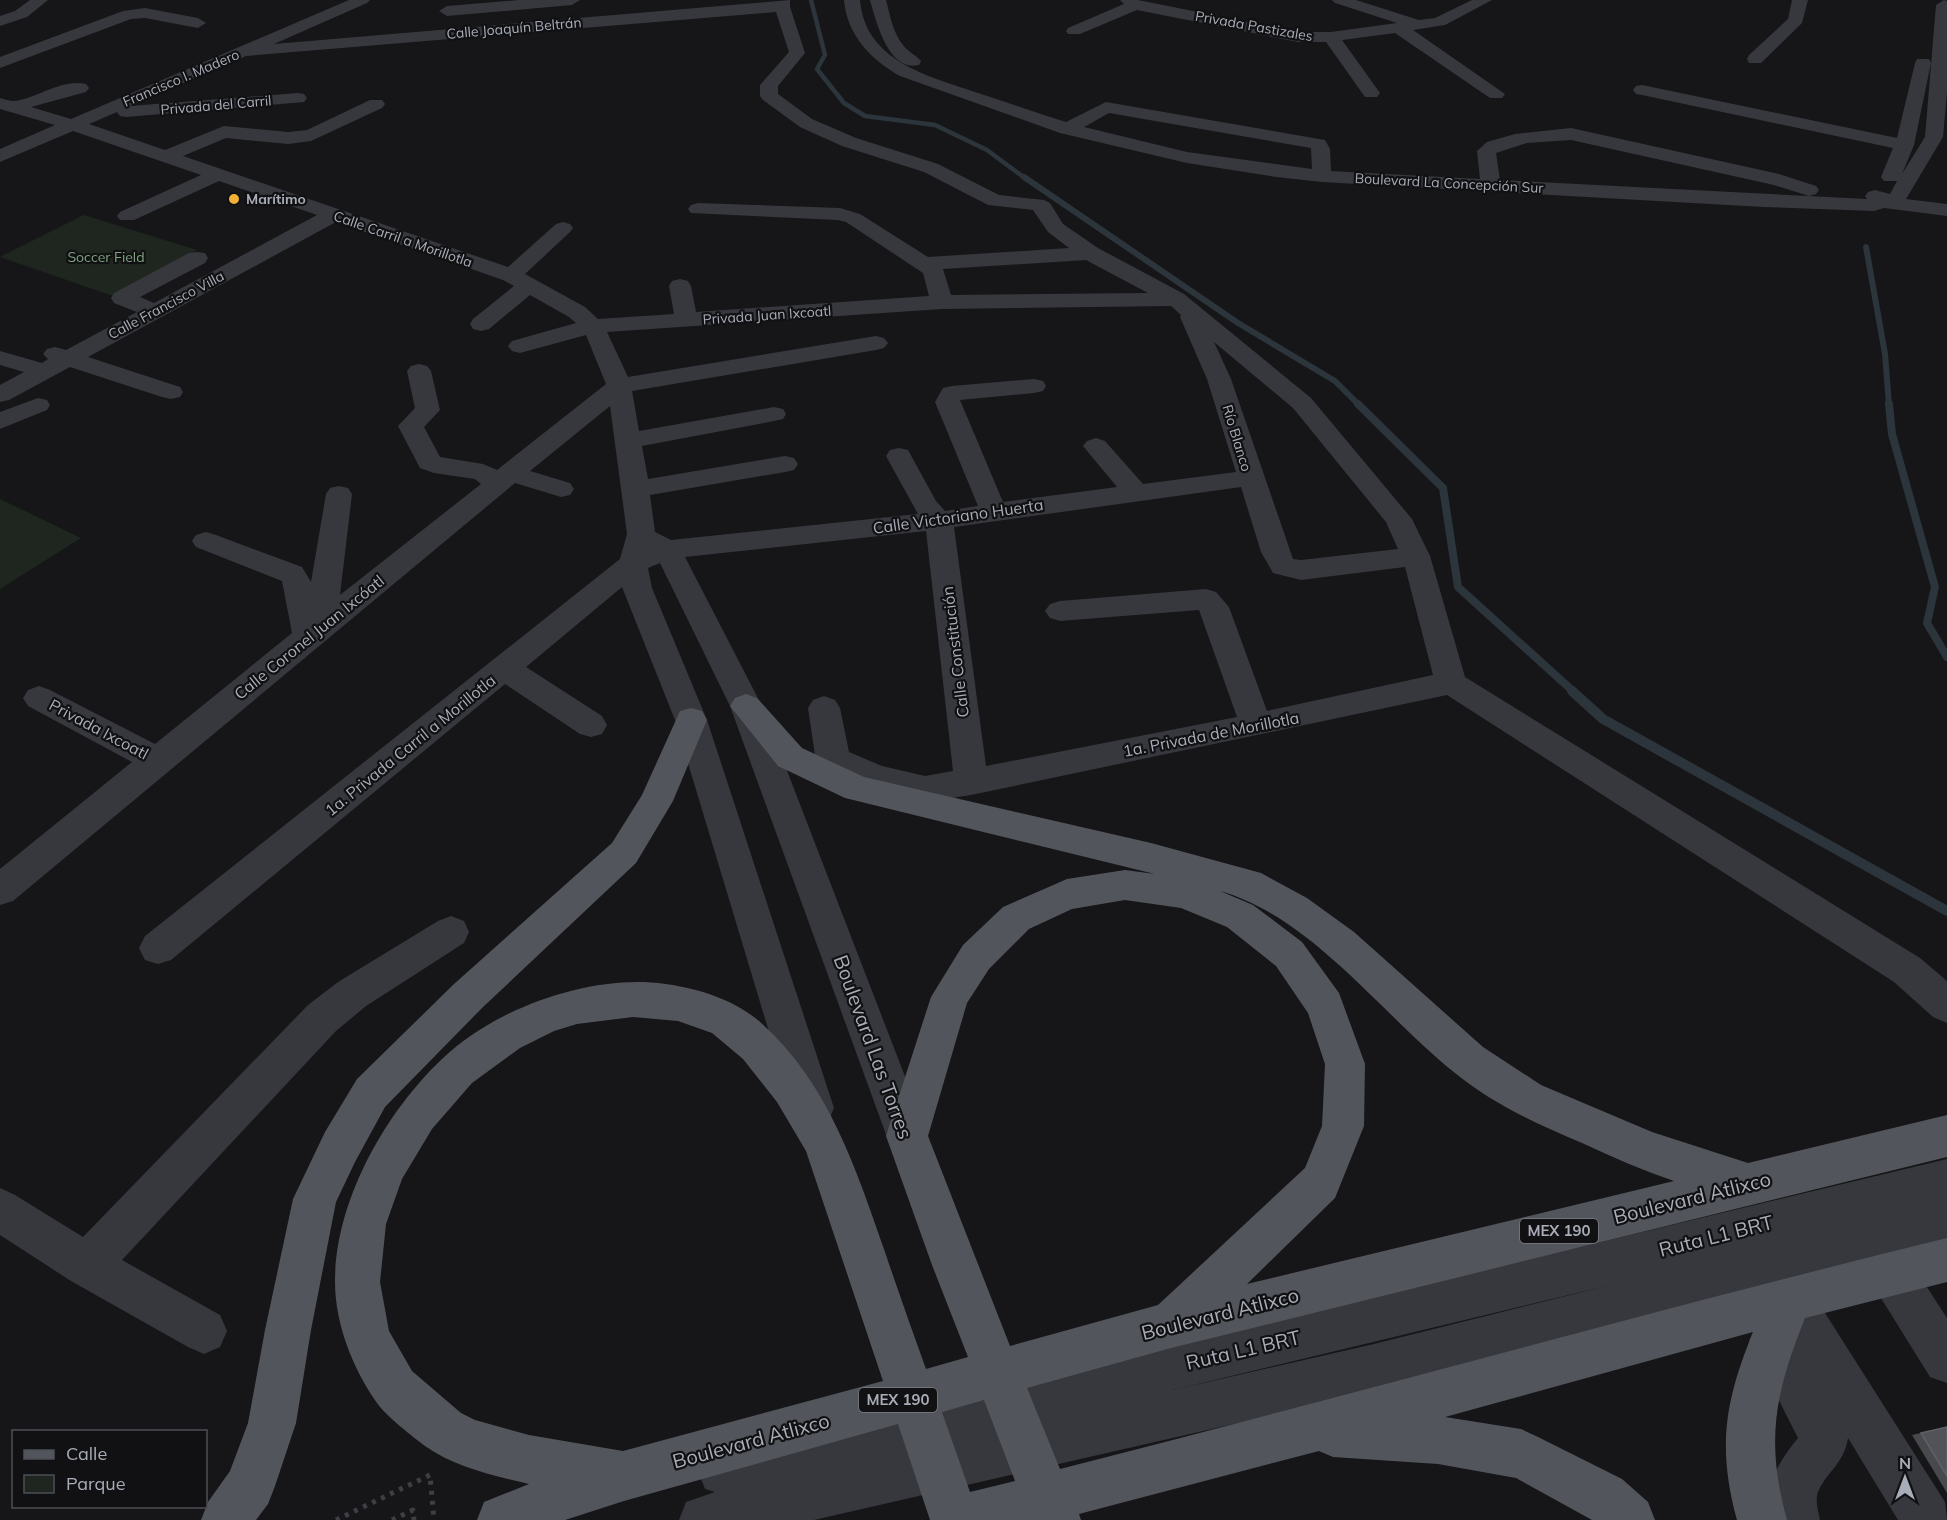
<svg xmlns="http://www.w3.org/2000/svg" width="1947" height="1520" font-family="Mulish,sans-serif">
<style>
.green{fill:#1e261f}
.lines{fill:none;stroke-linecap:round;stroke-linejoin:round}
.stream-far3{stroke:#2c353c;stroke-width:4.5}
.stream-far2{stroke:#2c353c;stroke-width:6}
.stream-far1{stroke:#2c353c;stroke-width:8}
.stream{stroke:#2c353c;stroke-width:10}
.path{stroke:#3d3f44;stroke-width:5;stroke-dasharray:4 6;stroke-linecap:butt}
.minor{fill:#37383d;fill-rule:evenodd}
.major{fill:#53555c;fill-rule:evenodd}
.wall{fill:#47494d}
.building{fill:#525359;stroke:#5f6168;stroke-width:1.5}
.poi-dot{fill:#f2b134;stroke:#111113;stroke-width:2}
.labels{text-anchor:middle;stroke-width:4.5;stroke-linejoin:round;paint-order:stroke}
.far-street-label{font-size:14px;fill:#a8adb8;stroke:#111113}
.far-poi-label{font-size:14px;font-weight:bold;fill:#a8adb8;stroke:#111113;text-anchor:start}
.far-park-label{font-size:14px;fill:#7fa381;stroke:#111113}
.shield{fill:#111113;stroke:#7b7e86;stroke-width:1.5}
.shield-label{font-size:15px;font-weight:bold;fill:#a8adb8}
.street-label{font-size:16px;fill:#a8adb8;stroke:#111113}
.near-street-label{font-size:20px;fill:#a8adb8;stroke:#111113}
</style>
<rect width="100%" height="100%" fill="#161618"/>
<path class="green" d="M84 215 197 250 116 297 0 257Z
M0 499 81 538 0 589Z"/>
<g class="lines">
<path class="stream-far3" d="M811 0 825 55 817 69 844 103 865 116 935 125 987 150 1026 179"/>
<path class="stream-far2" d="M1024 177 1238 323 1335 381 1359 405
M1866 247 1885 354 1889 405"/>
<path class="stream-far1" d="M1358 404 1443 488 1458 587 1574 692
M1889 404 1892 434 1935 587 1927 623 1947 657"/>
<path class="stream" d="M1572 691 1603 719 1947 911"/>
<path class="path" d="M336 1520 430 1475 434 1520
M392 1520 413 1510 414 1520"/>
<path class="minor" d="M30 0H48L27 17 0 26V16L15 11Z
M349 0H370L367 3 274 44 790 0V7L805 53 778 86V94L812 119 856 138 938 164 999 195 1044 200 1050 203 1063 224 1098 248 1184 294 1311 398 1412 519 1430 556 1465 677 1920 958 1947 981V1023L1933 1017 1894 982 1447 695 971 795 925 802 876 791 825 770 815 755 808 708 813 700 824 696 835 700 840 708 849 752 882 766 925 776 953 771 926 531 685 557 762 706 928 1136 922 1151 907 1157 892 1151 730 706 660 563 648 568 652 588 707 720 834 1108 828 1122 813 1128 798 1122 792 1108 675 720 622 587 526 667 602 716 607 725 602 734 591 737 580 734 505 684 171 960 158 964 145 960 139 948 145 936 620 559 627 534 610 406 530 471 570 483 574 489 570 495 561 497 515 483 13 901 0 905V869L132 762 28 706 23 698 28 690 39 686 50 690 155 744 292 633 282 581 196 547 192 541 196 535 206 532 216 535 302 567 311 582 326 494 330 488 339 486 348 488 352 494 340 595 481 484 475 479 434 473 420 468 398 426 415 408 407 371 411 366 419 364 427 366 431 371 440 410 424 427 440 457 483 464 497 470 606 384 586 335 520 353 512 351 508 346 512 341 576 323 569 317 530 295 489 329 481 331 473 329 470 324 473 319 514 286 503 280 336 222 88 357 180 387 183 392 180 397 171 399 162 397 70 367 9 400 0 402V385L24 372 0 365V351L42 363 48 359 43 354 47 349 55 347 66 350 137 312 114 303 111 298 114 293 189 253 197 252 205 253 208 258 205 263 140 297 154 303 317 215 219 181 134 220H120L117 216 120 212 201 175 73 131 0 162V149L55 125 0 109V98C4 99 10 101 14 101 38 98 62 78 86 84L89 88 86 92 31 107 71 119ZM776 12 789 52 760 85V96L763 100 800 127 842 146 924 172 988 205 1033 210 1048 232 1069 248 928 257 860 214 840 208 698 203 691 205 688 209 691 213 838 220 846 222 923 273 929 296 696 312 691 286 688 281 680 279 672 281 669 286 674 314 598 319 585 307 525 274 570 232 573 228 570 224 563 222 556 224 508 267 183 156 226 138 288 144 311 141 382 108 385 104 382 100H370L307 130 288 132 224 126 165 150 89 124 117 112 120 116 126 117 304 102 307 98 304 94 298 93 130 106 246 56ZM1086 260 1148 293 951 295 943 269ZM1171 306 1181 315 1180 317 1207 379 1236 472 1143 484 1105 441 1096 438 1087 441 1083 446 1117 487 1003 502 960 400 1034 393 1043 391 1046 386 1043 381 1034 379 952 386 943 388 935 402 978 506 945 511 936 501 908 450 899 448 890 450 886 456 918 514 671 540 655 532 650 495 785 472 794 470 798 464 794 458 785 456 648 479 642 446 774 421 783 419 786 414 783 409 774 407 639 431 632 391 876 350 884 348 888 343 884 338 876 336 628 377 607 332 942 309ZM1214 342 1293 408 1386 522 1398 549 1301 560 1293 559 1231 379ZM1241 487 1261 552 1273 573 1301 580 1405 567 1433 675 1267 711 1229 607 1216 592 1206 589 1060 601 1050 604 1045 611 1050 618 1060 621 1199 610 1237 717 986 766 954 527Z
M519 0H580L572 5 447 16 439 11 447 6Z
M844 0H860C865 62 929 76 978 93 1007 102 1036 113 1066 122L1106 102 1325 140 1330 149 1331 171 1480 179 1477 151 1487 142 1515 134 1571 128 1779 174 1816 186 1819 190 1816 194 1809 196 1774 185 1571 140 1527 143 1496 153 1500 180 1867 199 1865 196 1868 192 1875 190 1890 194 1897 181H1884L1881 177 1893 148 1642 95 1636 94 1633 90 1636 86 1642 85 1897 138 1915 63 1917 59H1929L1931 63 1914 145 1902 174 1925 137 1936 5 1944 0 1947 1V92L1943 137 1906 199 1947 204V216L1884 208 1874 211 1764 207 1322 182 1276 177 1187 163 1060 133 900 76C871 60 847 35 844 0ZM1109 113 1311 148 1312 169 1187 152 1084 127Z
M870 0H886C890 15 893 33 903 45 908 52 916 55 921 61L919 65C888 72 876 21 870 0Z
M1120 0H1138L1298 32H1331L1397 23 1335 3 1332 0H1356L1419 20 1435 18 1472 0H1492L1445 25 1413 30 1505 94 1502 98H1490L1395 33 1342 40 1380 93 1377 97H1365L1326 42H1298L1137 10 1080 34H1068L1066 31 1068 28 1124 4Z
M1792 0H1808L1802 23 1761 63H1749L1747 59 1749 55 1788 19Z
M145 8 198 18 206 23 198 28 145 18 131 19 0 68V57L123 11Z
M38 398 47 400 50 405 47 410 0 429V412Z
M451 916 464 921 469 932 464 943 366 1006 336 1031 122 1260 220 1315 227 1331 220 1347 204 1354 188 1347 71 1281 0 1235V1188L15 1195 83 1237 308 1005 338 982 438 921Z
M1947 1159V1243L1900 1255 1908 1258 1947 1318V1383L1930 1377 1876 1290 1870 1274 1875 1262 1801 1281 1806 1283 1945 1502 1947 1520H1898L1848 1438C1844 1464 1827 1471 1818 1492 1815 1500 1818 1511 1820 1520H1770C1763 1488 1778 1462 1798 1438L1749 1341 1756 1325 1772 1318 1777 1320 1767 1299 1772 1288 1374 1392 814 1520H679L686 1502 715 1492 705 1489 698 1471 705 1453 723 1446 1447 1279ZM1614 1284 1374 1344 1173 1390Z"/>
<path class="major" d="M746 694 757 698 802 748 864 777 1151 843 1261 873 1307 898 1354 932 1483 1047 1541 1085 1652 1132 1748 1163 1947 1115V1157L1171 1348 1027 1388 1060 1469C1356 1394 1650 1311 1947 1238V1282L1805 1318C1775 1393 1765 1441 1787 1520H1737C1717 1447 1725 1401 1753 1332L1445 1417 1521 1429 1538 1437 1622 1479 1648 1502 1655 1520H1592L1516 1478 1438 1464 1333 1457 1319 1451 1079 1514 1081 1520H930L898 1424 624 1501 565 1520H477L484 1502 529 1484C495 1476 454 1467 425 1446 412 1436 386 1416 377 1403 353 1369 335 1324 335 1282 335 1201 385 1113 442 1059 492 1011 576 980 644 982 683 984 728 995 759 1021 828 1081 856 1169 885 1252 898 1291 912 1330 926 1369L968 1357 932 1265 886 1136 931 997 963 945 1003 907 1067 879 1125 870 1155 874 845 798 778 766 730 706 735 698ZM1220 891C1312 917 1382 1015 1455 1073 1493 1104 1537 1124 1582 1143 1612 1157 1642 1170 1674 1181L1247 1284 1335 1198 1364 1126 1365 1064 1339 993 1302 942 1253 905ZM1125 900 1181 908 1227 927 1276 966 1308 1013 1325 1064 1322 1126 1305 1168 1158 1305 1010 1346 928 1136 967 1003 989 969 1029 929 1072 909ZM633 1017 678 1021 712 1033 743 1059 777 1102 806 1151 883 1381 623 1451 529 1435 475 1420 461 1413 412 1371 389 1331 380 1282 386 1224 402 1179 432 1129 472 1083 520 1048 554 1031 577 1024ZM984 1400 1015 1481 970 1492 942 1412Z
M691 708 702 711 707 720 673 801 636 863 482 1008 385 1107 355 1162 336 1202 311 1330 296 1423 275 1486 268 1504 256 1520H201L208 1502 230 1471 248 1423 265 1330 293 1199 325 1132 357 1079 454 984 612 843 642 795 680 711Z"/>
</g>
<path class="wall" d="M1947 1427V1493L1912 1435Z"/>
<path class="building" d="M1947 1427V1476L1921 1433Z"/>
<circle class="poi-dot" cx="234" cy="199" r="6"/>
<g class="labels">
<g class="far-street-label">
<text transform="translate(1254 26) rotate(10)" y="5">Privada Pastizales</text>
<text transform="translate(514 28) rotate(-5)" y="5">Calle Joaquín Beltrán</text>
<text transform="translate(181 78) rotate(-23)" y="5">Francisco I. Madero</text>
<text transform="translate(216 105) rotate(-5)" y="5">Privada del Carril</text>
<text transform="translate(1449 183) rotate(3)" y="5">Boulevard La Concepción Sur</text>
<text transform="translate(403 239) rotate(19)" y="5">Calle Carril a Morillotla</text>
<text transform="translate(166 305) rotate(-28)" y="5">Calle Francisco Villa</text>
<text transform="translate(767 315) rotate(-4)" y="5">Privada Juan Ixcoatl</text>
<text transform="translate(1237 438) rotate(73)" y="5">Río Blanco</text>
</g>
<g class="far-poi-label">
<text x="246" y="204">Marítimo</text>
</g>
<g class="far-park-label">
<text x="106" y="262">Soccer Field</text>
</g>
<g class="shield">
<rect x="1520" y="1219" width="78" height="24" rx="4.5"/>
<rect x="859" y="1388" width="78" height="24" rx="4.5"/>
</g>
<g class="shield-label">
<text x="1559" y="1236">MEX 190</text>
<text x="898" y="1405">MEX 190</text>
</g>
<g class="street-label">
<text transform="translate(958 516) rotate(-8)" y="6">Calle Victoriano Huerta</text>
<text transform="translate(309 637) rotate(-39)" y="6">Calle Coronel Juan Ixcóatl</text>
<text transform="translate(955 652) rotate(-97)" y="6">Calle Constitución</text>
<text transform="translate(99 729) rotate(28)" y="6">Privada Ixcoatl</text>
<text transform="translate(1211 734) rotate(-11)" y="6">1a. Privada de Morillotla</text>
<text transform="translate(410 745) rotate(-39)" y="6">1a. Privada Carril a Morillotla</text>
</g>
<g class="near-street-label">
<text transform="translate(873 1047) rotate(70)" y="7">Boulevard Las Torres</text>
<text transform="translate(1692 1198) rotate(-14)" y="7">Boulevard Atlixco</text>
<text transform="translate(1716 1236) rotate(-14)" y="7">Ruta L1 BRT</text>
<text transform="translate(1220 1314) rotate(-14)" y="7">Boulevard Atlixco</text>
<text transform="translate(1243 1350) rotate(-13)" y="7">Ruta L1 BRT</text>
<text transform="translate(751 1441) rotate(-15)" y="7">Boulevard Atlixco</text>
</g>
</g>
<rect x="12" y="1430" width="195" height="78" fill="#111113" stroke="#4d4f55" stroke-width="1.5"/>
<rect x="24" y="1450" width="30" height="9" fill="#53555c" stroke="#4d4f55" stroke-width="1.5"/>
<text x="66" y="1460" font-size="18" fill="#a8adb8">Calle</text>
<rect x="24" y="1475" width="30" height="18" fill="#1e261f" stroke="#4d4f55" stroke-width="1.5"/>
<text x="66" y="1490" font-size="18" fill="#a8adb8">Parque</text>
<g transform="translate(1905 1478)" stroke="#111113" stroke-width="4.5" paint-order="stroke">
<path d="M0-4.5L10 22L0 15L-10 22Z" fill="#a8adb8"/>
<text y="-9" font-size="16" font-weight="bold" text-anchor="middle" fill="#a8adb8">N</text>
</g>
</svg>
